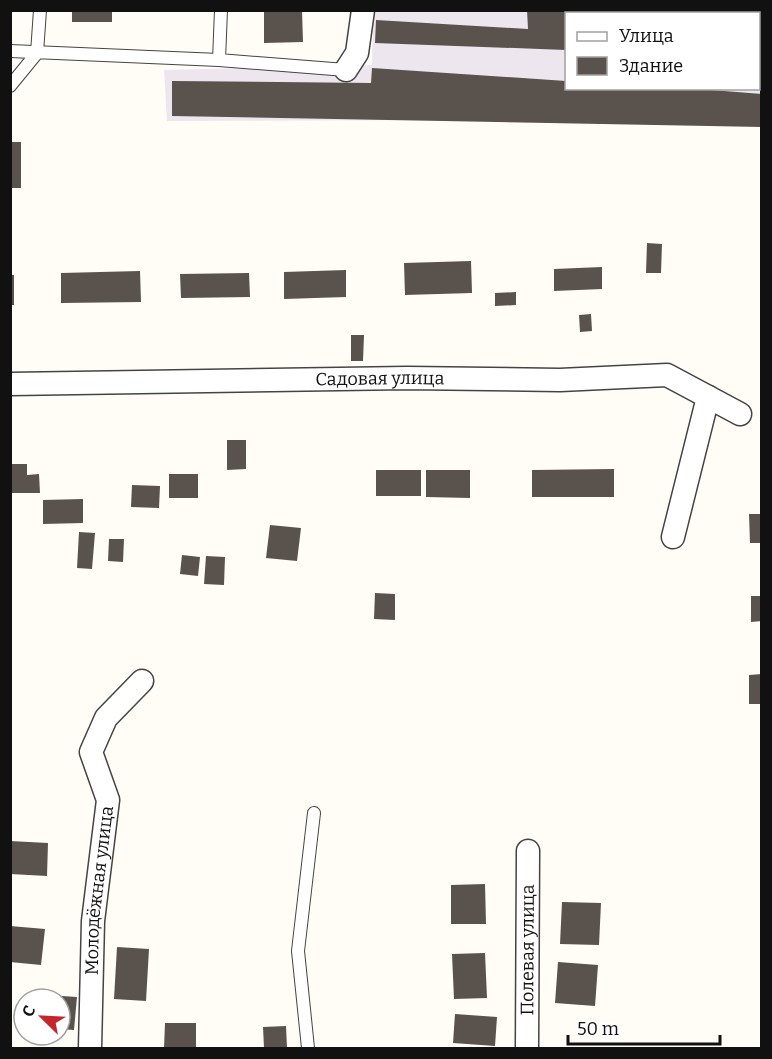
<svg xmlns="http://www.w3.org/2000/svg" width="772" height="1059" font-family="Bitter,serif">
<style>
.industrial{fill:#eee6ef;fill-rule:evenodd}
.building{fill:#5a524d}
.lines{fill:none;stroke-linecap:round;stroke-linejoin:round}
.lane-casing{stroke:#444;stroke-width:14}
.street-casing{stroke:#444;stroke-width:25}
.lane{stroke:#fff;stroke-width:12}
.street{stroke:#fff;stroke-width:22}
.labels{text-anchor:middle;stroke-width:6;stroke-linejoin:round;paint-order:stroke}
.street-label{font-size:18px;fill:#111;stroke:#fff}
</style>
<rect width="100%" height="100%" fill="#fffdf5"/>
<path class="industrial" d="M373 11H761V119L167 121 164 70 372 65ZM566 14H758V88H566Z"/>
<path class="building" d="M72 10H112V22H72Z
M264 10H302L303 42 264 43Z
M527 10H729L758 12V14H566V50L375 43 376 20 528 29Z
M758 12H762V54H758Z
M372 68 566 81V88H686L762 94V127L172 116V81L371 83Z
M10 142H21V188H10Z
M647 243 662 244 661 273H646Z
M471 261 472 293 405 295 404 263Z
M602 267V289L554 291V269Z
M346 270V297L284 299V272Z
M140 271 141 302 61 303V273Z
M249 273 250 297 181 298 180 274Z
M10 275H14V305H10Z
M516 292V305L495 306V293Z
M591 314 592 331 580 332 579 315Z
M351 335H364L363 361H351Z
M227 440H246V469L227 470Z
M10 464H27V475L39 474 40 493H10Z
M614 469V497H532V470Z
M376 470H421V496H376Z
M426 470H470V498L426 497Z
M169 474H198V498H169Z
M132 485 160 486 159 508 131 507Z
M83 499V523L43 524V500Z
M749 514H762V543H750Z
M270 525 301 528 297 561 266 558Z
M79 532 95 533 92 569 77 568Z
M109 539H124L123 562 108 561Z
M182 555 200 557 198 576 180 574Z
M206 556 225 557 224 585 204 584Z
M375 593 395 594V620L374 619Z
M751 596H762V621L751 622Z
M762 674V704H749V675Z
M10 841 48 843 47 876 10 874Z
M485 884 486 924H451V885Z
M562 902 601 903 599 945 560 944Z
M10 926 45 929 41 965 10 962Z
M117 947 149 949 146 1001 114 999Z
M485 953 487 998 454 999 452 954Z
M558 962 598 965 595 1006 555 1003Z
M47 995 77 997 74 1030 60 1029V999H47Z
M455 1014 497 1017 495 1046 453 1043Z
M165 1023H196V1048H164Z
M286 1026 287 1048H264L263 1027Z"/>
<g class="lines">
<defs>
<path id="lane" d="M10 51 219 60 346 70
M219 60 221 10
M10 86 37 53 40 10
M308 1048 298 951 314 813"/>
<g id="street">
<path d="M346 70 357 53 363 10"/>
<path id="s1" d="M10 384 407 378 560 380 667 375 740 414"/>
<path d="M673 537 708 397"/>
<path id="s2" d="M90 1048 93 921 108 800 91 752 106 718 142 681"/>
<path id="s3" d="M527 1048 528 851"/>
</g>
</defs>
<use href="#lane" class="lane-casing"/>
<use href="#street" class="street-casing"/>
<use href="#lane" class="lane"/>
<use href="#street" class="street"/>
</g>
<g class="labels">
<g class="street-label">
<text dy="6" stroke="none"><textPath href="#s1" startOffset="370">Садовая улица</textPath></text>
<text dy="6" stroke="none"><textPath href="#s2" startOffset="158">Молодёжная улица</textPath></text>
<text dy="6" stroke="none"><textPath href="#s3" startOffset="98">Полевая улица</textPath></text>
</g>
</g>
<rect width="772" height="1059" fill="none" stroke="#111111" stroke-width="24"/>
<rect x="565" y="12" width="195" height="78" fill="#ffffff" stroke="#a0a0a0" stroke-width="1.5"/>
<rect x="577" y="32" width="30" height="9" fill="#ffffff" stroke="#a0a0a0" stroke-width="1.5"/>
<text x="619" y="42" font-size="18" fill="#111111">Улица</text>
<rect x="577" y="57" width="30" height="18" fill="#5a524d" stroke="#a0a0a0" stroke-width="1.5"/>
<text x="619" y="72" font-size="18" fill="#111111">Здание</text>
<g transform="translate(42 1017) rotate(294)"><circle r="28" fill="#ffffff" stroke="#a0a0a0" stroke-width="1.5"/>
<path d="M0-4.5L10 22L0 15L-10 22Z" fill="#c4262e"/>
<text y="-9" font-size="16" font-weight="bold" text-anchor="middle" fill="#111111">С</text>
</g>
<path d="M568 1035v9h152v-9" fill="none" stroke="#111111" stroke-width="3"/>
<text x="577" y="1035" font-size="18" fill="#111111" stroke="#ffffff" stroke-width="4.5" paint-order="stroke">50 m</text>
</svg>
